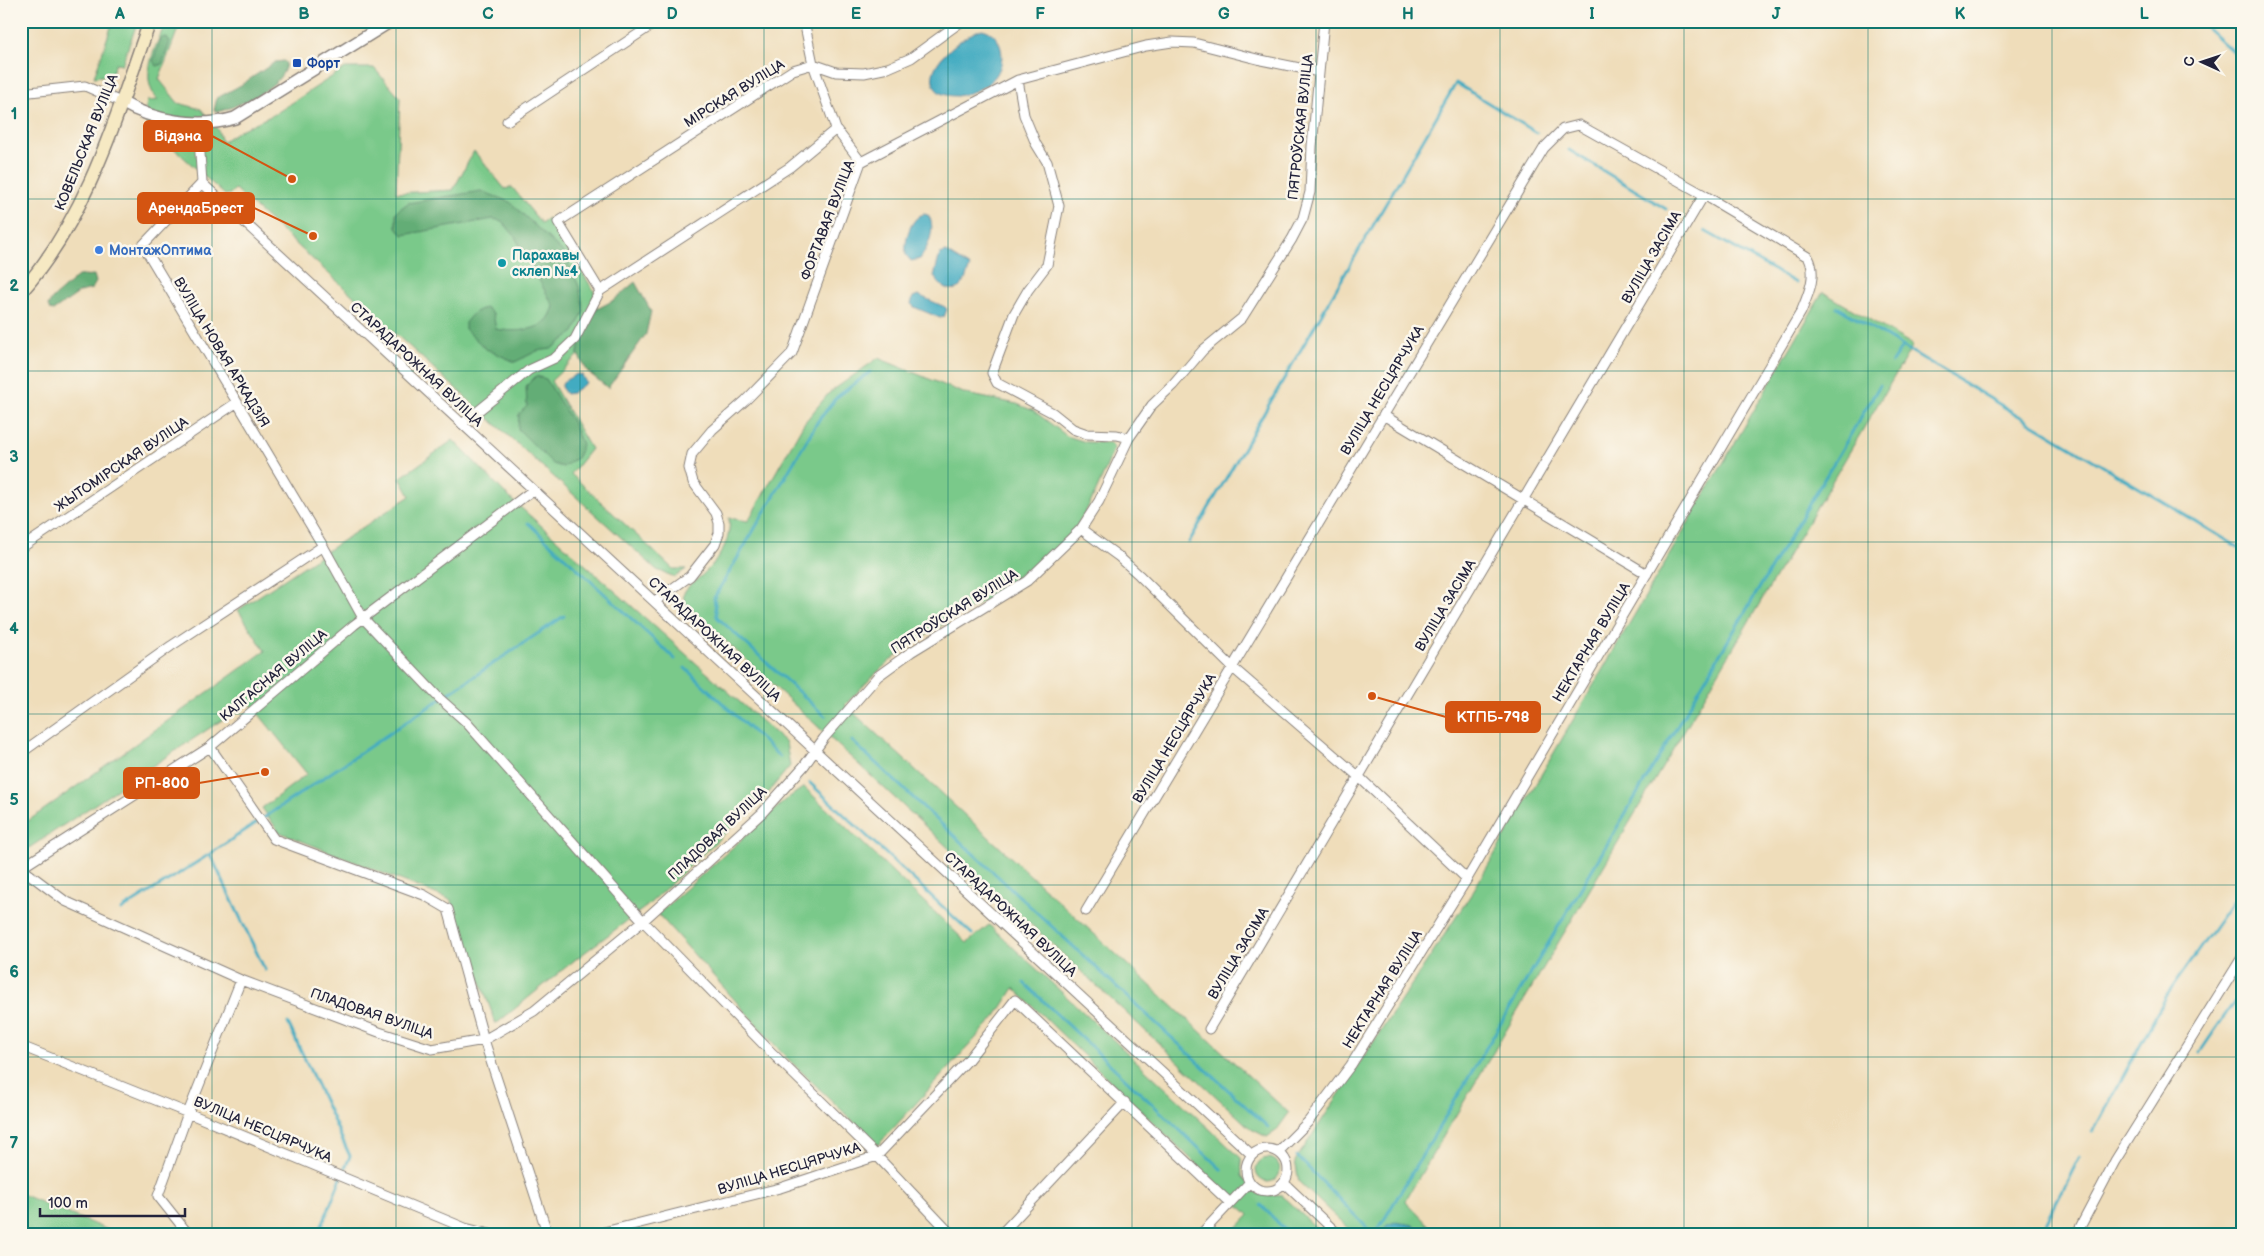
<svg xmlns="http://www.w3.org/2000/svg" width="2264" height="1256" font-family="'Balsamiq Sans',sans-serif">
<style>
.green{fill:#7ac98a;stroke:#4e7662}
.forest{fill:#63ad76;stroke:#426858}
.water{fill:#42abc1;stroke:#32667e}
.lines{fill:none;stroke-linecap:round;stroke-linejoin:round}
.stream{stroke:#42abc1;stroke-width:3}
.minor-casing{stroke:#88807a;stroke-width:11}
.tertiary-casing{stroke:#88807a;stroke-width:14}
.secondary-casing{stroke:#88807a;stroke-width:15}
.minor{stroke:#fff;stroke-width:9}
.tertiary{stroke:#fff;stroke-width:11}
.secondary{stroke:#f6e9c3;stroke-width:12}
.grid{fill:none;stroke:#0f766e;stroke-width:1;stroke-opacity:0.55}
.transit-dot{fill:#1a4fb4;stroke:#fbf7ec;stroke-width:2}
.shop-dot{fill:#3f7fe0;stroke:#fbf7ec;stroke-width:2}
.culture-dot{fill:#0f9aa8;stroke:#fbf7ec;stroke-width:2}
.labels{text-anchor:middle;stroke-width:5;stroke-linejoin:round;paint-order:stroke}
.transit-label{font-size:14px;font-weight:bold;fill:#164399;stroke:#fbf7ec;text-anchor:start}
.street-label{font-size:14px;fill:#22223b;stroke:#fbf7ec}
.shop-label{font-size:14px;font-weight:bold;fill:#366cbe;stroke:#fbf7ec;text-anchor:start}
.culture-label{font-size:14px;font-weight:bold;fill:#0d838f;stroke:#fbf7ec;text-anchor:start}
.leader{fill:none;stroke:#d45411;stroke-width:2}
.callout-dot{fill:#d45411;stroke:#fbf7ec;stroke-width:2}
.callout{fill:#d45411;stroke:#d45411;stroke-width:2}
.callout-label{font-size:15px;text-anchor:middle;font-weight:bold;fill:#fff}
.neatline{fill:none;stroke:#0f766e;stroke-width:2}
.grid-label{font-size:16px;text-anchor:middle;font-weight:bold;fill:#0f766e}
</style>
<rect width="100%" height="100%" fill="#fbf7ec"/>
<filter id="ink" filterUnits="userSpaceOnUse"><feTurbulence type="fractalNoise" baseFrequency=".02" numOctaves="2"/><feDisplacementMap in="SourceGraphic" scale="10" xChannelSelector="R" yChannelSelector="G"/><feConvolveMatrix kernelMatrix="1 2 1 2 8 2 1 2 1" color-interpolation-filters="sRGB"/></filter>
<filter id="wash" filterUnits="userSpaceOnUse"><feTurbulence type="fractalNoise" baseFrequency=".0096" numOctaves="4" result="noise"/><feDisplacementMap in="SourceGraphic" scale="20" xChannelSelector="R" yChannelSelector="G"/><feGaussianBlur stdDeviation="1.12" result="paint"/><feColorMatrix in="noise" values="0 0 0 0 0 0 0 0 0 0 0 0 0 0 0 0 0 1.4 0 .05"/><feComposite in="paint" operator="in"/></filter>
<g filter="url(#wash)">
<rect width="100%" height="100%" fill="#efddba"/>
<path class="green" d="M113 21H138L122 64 116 63 111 75 94 77Z
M166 21H181L159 79 178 103 201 109 218 130 222 142 240 130 275 114 345 68H374L400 98 396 193 453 190 474 151 505 189 512 187 541 223 548 218 594 291 597 309C587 324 579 337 578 355L551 381 591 449 571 474 673 569H686L675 577 657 570 235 189 230 194 225 195 146 123 145 112 147 101 158 100C137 77 157 46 166 21Z
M1823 292 1913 345 1405 1201 1438 1235H1355L1299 1182 1295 1161 1472 893Z
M878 358 966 394 1017 404 1034 411 1067 436 1086 442 1110 443 1114 448C1100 483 1088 516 1062 544 1020 589 962 609 912 644 886 662 866 683 845 705L1289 1113 1276 1131 1267 1137 1251 1129 687 605C684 600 682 596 685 591 688 585 695 582 699 578 717 562 732 542 729 518L748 521 804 423 829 393Z
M453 440 510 498 786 743 790 766 767 794 647 906 576 959 496 1024 451 900 279 832 262 808 307 774 249 702 29 848 21 837V826L265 651 238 610 410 496 400 478Z
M804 787 967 943 989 925 1241 1158 1242 1176 1258 1194 1282 1196 1324 1235H1230L1249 1215 1014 988 996 1016 878 1145 783 1054 658 914 788 798Z
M1256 1170a12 12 0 1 1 24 0a12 12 0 1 1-24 0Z
M21 1194 120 1235H21Z"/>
<path class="forest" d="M167 37 170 42 162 64 157 66 153 61 161 38Z
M284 61 286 63C284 88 237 106 218 112L214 110 217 98 241 85 275 62Z
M481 191 510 202 563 252 579 286 584 311 574 332 551 349 537 351 515 362 486 349 465 329V323C471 315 476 309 487 308L493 314 496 329C511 332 534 332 546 321 550 318 552 311 554 307L514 235 502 221 493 219 403 235 396 227V212L408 203Z
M94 275 96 282 92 289 80 292 53 311 50 310 48 306 52 299 78 276Z
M635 282 651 311 646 334 608 388 588 372 578 355 579 344 585 328 597 309 614 300Z
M536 376 546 379 573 423 582 444 578 457 563 467 553 464 518 429 519 414 527 406 526 386Z"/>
<path class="water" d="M982 29C1003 33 1008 62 994 78 986 88 969 94 957 96 950 96 940 95 936 89 920 66 964 35 982 29Z
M924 214 928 215C937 227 928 248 920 259L911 261 906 255C904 242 910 217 924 214Z
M946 252 970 267C967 273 966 281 961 286 951 295 938 285 934 276L940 254Z
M918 295 945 307 947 309 944 317 940 318 914 307 911 304 913 297Z
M577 374 582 375 586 383 572 393 566 394 561 387 564 381Z
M1395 1222 1413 1225 1426 1235H1379L1387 1225Z"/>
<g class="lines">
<path class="stream" d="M2199 21 2243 61
M1569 150 1666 209
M1705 231 1796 283
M1837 307 2243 550
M1892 362 1902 347
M528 523 675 659
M1189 542 1456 83 1537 133
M685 668 780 757
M825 716 717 617 714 598 818 421 837 397 870 372
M852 741 1268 1127
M810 783 972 934
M210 854 265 970
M121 910 210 854 564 616
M1024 983 1222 1170
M288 1023 350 1156 318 1235
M2200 1052 2243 989
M2093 1132 2167 995 2243 887
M1297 1156 1374 1235
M1261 1205 1290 1235
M1375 1235 1880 385
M2040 1235 2080 1156"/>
</g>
</g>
<g filter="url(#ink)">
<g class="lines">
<defs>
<path id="minor" d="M804 21 813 64 836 129 861 162
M1018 80 1024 115 1036 144 1047 162 1059 206 1047 265 1028 290 1014 314 992 373 997 383 1053 413 1073 429 1087 434 1117 435 1129 438
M21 93 85 86 121 102
M507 121 658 21
M198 124 202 183 1252 1155
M202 183 143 245 323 546 363 618 439 698 466 722 643 921 770 1051 877 1156 952 1235
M600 291 558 222 793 70 813 64 836 72 864 73 888 68 911 58 962 21
M1383 415 1647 574
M462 424 529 370 555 358 575 339 600 291 790 167 836 129
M1081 529 1118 556 1139 575 1232 667 1358 776 1467 879
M21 548 236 403
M655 601 690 576 715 544 719 533V523L716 513 693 482 689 468 692 454 712 430 746 400 792 353 861 162 1018 80 1146 46 1172 42 1194 43 1261 60 1319 72
M210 747 274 839 424 895 448 909 484 1040 548 1235
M21 753 171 646 323 546
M21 868 65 901 241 980 379 1032 432 1049 484 1040 534 1011 643 921 762 813 804 766 824 738 878 676 911 652 1027 581 1081 529 1099 501 1129 438 1152 405 1173 385 1203 350 1242 318 1292 239 1303 218 1310 192 1312 146 1324 21
M21 868 210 747 354 625 533 490
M1086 911 1544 148 1563 129 1579 125 1704 195 1808 257C1818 274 1808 295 1801 312L1467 879 1351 1065 1308 1122 1278 1152
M1209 1029 1704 195
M21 1046 188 1113 465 1228 494 1235
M1246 1170a21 21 0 1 1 42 0a21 21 0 1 1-42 0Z
M1284 1183 1339 1235
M189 1235 158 1196 188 1113 241 980
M592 1235 780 1188 877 1156 968 1060 1015 1000 1230 1203
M1000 1235 1125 1102
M1200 1235 1250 1182
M2076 1235 2115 1161 2243 956"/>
<path id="tertiary" d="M121 102C154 121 198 129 235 118L391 21"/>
<path id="secondary" d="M21 292C88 217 117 114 150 21"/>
</defs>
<use href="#minor" class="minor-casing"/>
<use href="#tertiary" class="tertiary-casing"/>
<use href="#secondary" class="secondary-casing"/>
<use href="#minor" class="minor"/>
<use href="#tertiary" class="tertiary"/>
<use href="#secondary" class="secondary"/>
</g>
</g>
<path class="grid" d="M212 21V1235M396 21V1235M580 21V1235M764 21V1235M948 21V1235M1132 21V1235M1316 21V1235M1500 21V1235M1684 21V1235M1868 21V1235M2052 21V1235M21 199H2243M21 371H2243M21 542H2243M21 714H2243M21 885H2243M21 1057H2243"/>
<rect class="transit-dot" x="292" y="58" width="10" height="10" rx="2.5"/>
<circle class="shop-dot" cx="99" cy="250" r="5"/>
<circle class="culture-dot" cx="502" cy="263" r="5"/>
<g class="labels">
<g class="transit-label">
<text x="307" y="68">Форт</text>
</g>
<g class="street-label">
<text transform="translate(734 93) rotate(-32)" y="5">МІРСКАЯ ВУЛІЦА</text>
<text transform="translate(1300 127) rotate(-84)" y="5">ПЯТРОЎСКАЯ ВУЛІЦА</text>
<text transform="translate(86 142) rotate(-68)" y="5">КОВЕЛЬСКАЯ ВУЛІЦА</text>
<text transform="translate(827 220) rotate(-69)" y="5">ФОРТАВАЯ ВУЛІЦА</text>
<text transform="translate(1651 257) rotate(-60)" y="5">ВУЛІЦА ЗАСІМА</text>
<text transform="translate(222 352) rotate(59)" y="5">ВУЛІЦА НОВАЯ АРКАДЗІЯ</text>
<text transform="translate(417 364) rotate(43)" y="5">СТАРАДАРОЖНАЯ ВУЛІЦА</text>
<text transform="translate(1382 390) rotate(-59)" y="5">ВУЛІЦА НЕСЦЯРЧУКА</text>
<text transform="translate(121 464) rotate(-34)" y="5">ЖЫТОМІРСКАЯ ВУЛІЦА</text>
<text transform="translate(1445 605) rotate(-59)" y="5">ВУЛІЦА ЗАСІМА</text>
<text transform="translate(954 611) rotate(-32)" y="5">ПЯТРОЎСКАЯ ВУЛІЦА</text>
<text transform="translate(715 639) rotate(43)" y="5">СТАРАДАРОЖНАЯ ВУЛІЦА</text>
<text transform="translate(1591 642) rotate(-59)" y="5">НЕКТАРНАЯ ВУЛІЦА</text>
<text transform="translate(273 675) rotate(-40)" y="5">КАЛГАСНАЯ ВУЛІЦА</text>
<text transform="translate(1174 738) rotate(-59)" y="5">ВУЛІЦА НЕСЦЯРЧУКА</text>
<text transform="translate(717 833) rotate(-43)" y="5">ПЛАДОВАЯ ВУЛІЦА</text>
<text transform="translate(1011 914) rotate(43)" y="5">СТАРАДАРОЖНАЯ ВУЛІЦА</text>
<text transform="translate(1238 953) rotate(-59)" y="5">ВУЛІЦА ЗАСІМА</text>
<text transform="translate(1382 989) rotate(-58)" y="5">НЕКТАРНАЯ ВУЛІЦА</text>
<text transform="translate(372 1013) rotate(19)" y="5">ПЛАДОВАЯ ВУЛІЦА</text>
<text transform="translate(263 1129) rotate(23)" y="5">ВУЛІЦА НЕСЦЯРЧУКА</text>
<text transform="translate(789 1168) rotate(-17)" y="5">ВУЛІЦА НЕСЦЯРЧУКА</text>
</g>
<g class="shop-label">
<text x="109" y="255">МонтажОптима</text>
</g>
<g class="culture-label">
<text x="512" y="260">Парахавы<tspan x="512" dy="16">склеп №4</tspan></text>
</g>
</g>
<path class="leader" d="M292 179L212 136M313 236L254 208M1372 696L1446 717M265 772L199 783"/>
<g class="callout-dot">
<circle cx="292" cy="179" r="5"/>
<circle cx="313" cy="236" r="5"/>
<circle cx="1372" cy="696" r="5"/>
<circle cx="265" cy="772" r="5"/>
</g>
<g class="callout">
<rect x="144" y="121" width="68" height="30" rx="5"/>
<rect x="138" y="193" width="116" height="30" rx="5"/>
<rect x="1446" y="702" width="94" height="30" rx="5"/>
<rect x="124" y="768" width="75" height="30" rx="5"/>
</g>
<g class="callout-label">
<text x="178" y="141">Відэна</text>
<text x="196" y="213">АрендаБрест</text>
<text x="1493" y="722">КТПБ-798</text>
<text x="162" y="788">РП-800</text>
</g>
<rect width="2264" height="1256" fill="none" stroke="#fbf7ec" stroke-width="55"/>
<g transform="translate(2202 62) rotate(273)" stroke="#fbf7ec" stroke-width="4" paint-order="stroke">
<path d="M0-4L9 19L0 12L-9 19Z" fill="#22223b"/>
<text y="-8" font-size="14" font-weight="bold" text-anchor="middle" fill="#22223b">С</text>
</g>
<path d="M40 1208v8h145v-8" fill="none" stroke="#22223b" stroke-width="2.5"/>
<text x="48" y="1208" font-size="15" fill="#22223b" stroke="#fbf7ec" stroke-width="4" paint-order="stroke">100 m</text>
<rect x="28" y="28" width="2208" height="1200" class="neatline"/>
<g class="grid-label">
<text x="120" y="19">A</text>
<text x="304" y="19">B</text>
<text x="488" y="19">C</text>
<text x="672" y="19">D</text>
<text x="856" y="19">E</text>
<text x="1040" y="19">F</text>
<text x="1224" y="19">G</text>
<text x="1408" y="19">H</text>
<text x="1592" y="19">I</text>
<text x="1776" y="19">J</text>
<text x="1960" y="19">K</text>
<text x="2144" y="19">L</text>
<text x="14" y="119">1</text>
<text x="14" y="291">2</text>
<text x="14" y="462">3</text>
<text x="14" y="634">4</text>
<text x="14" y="805">5</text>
<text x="14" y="977">6</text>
<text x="14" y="1148">7</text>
</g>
</svg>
